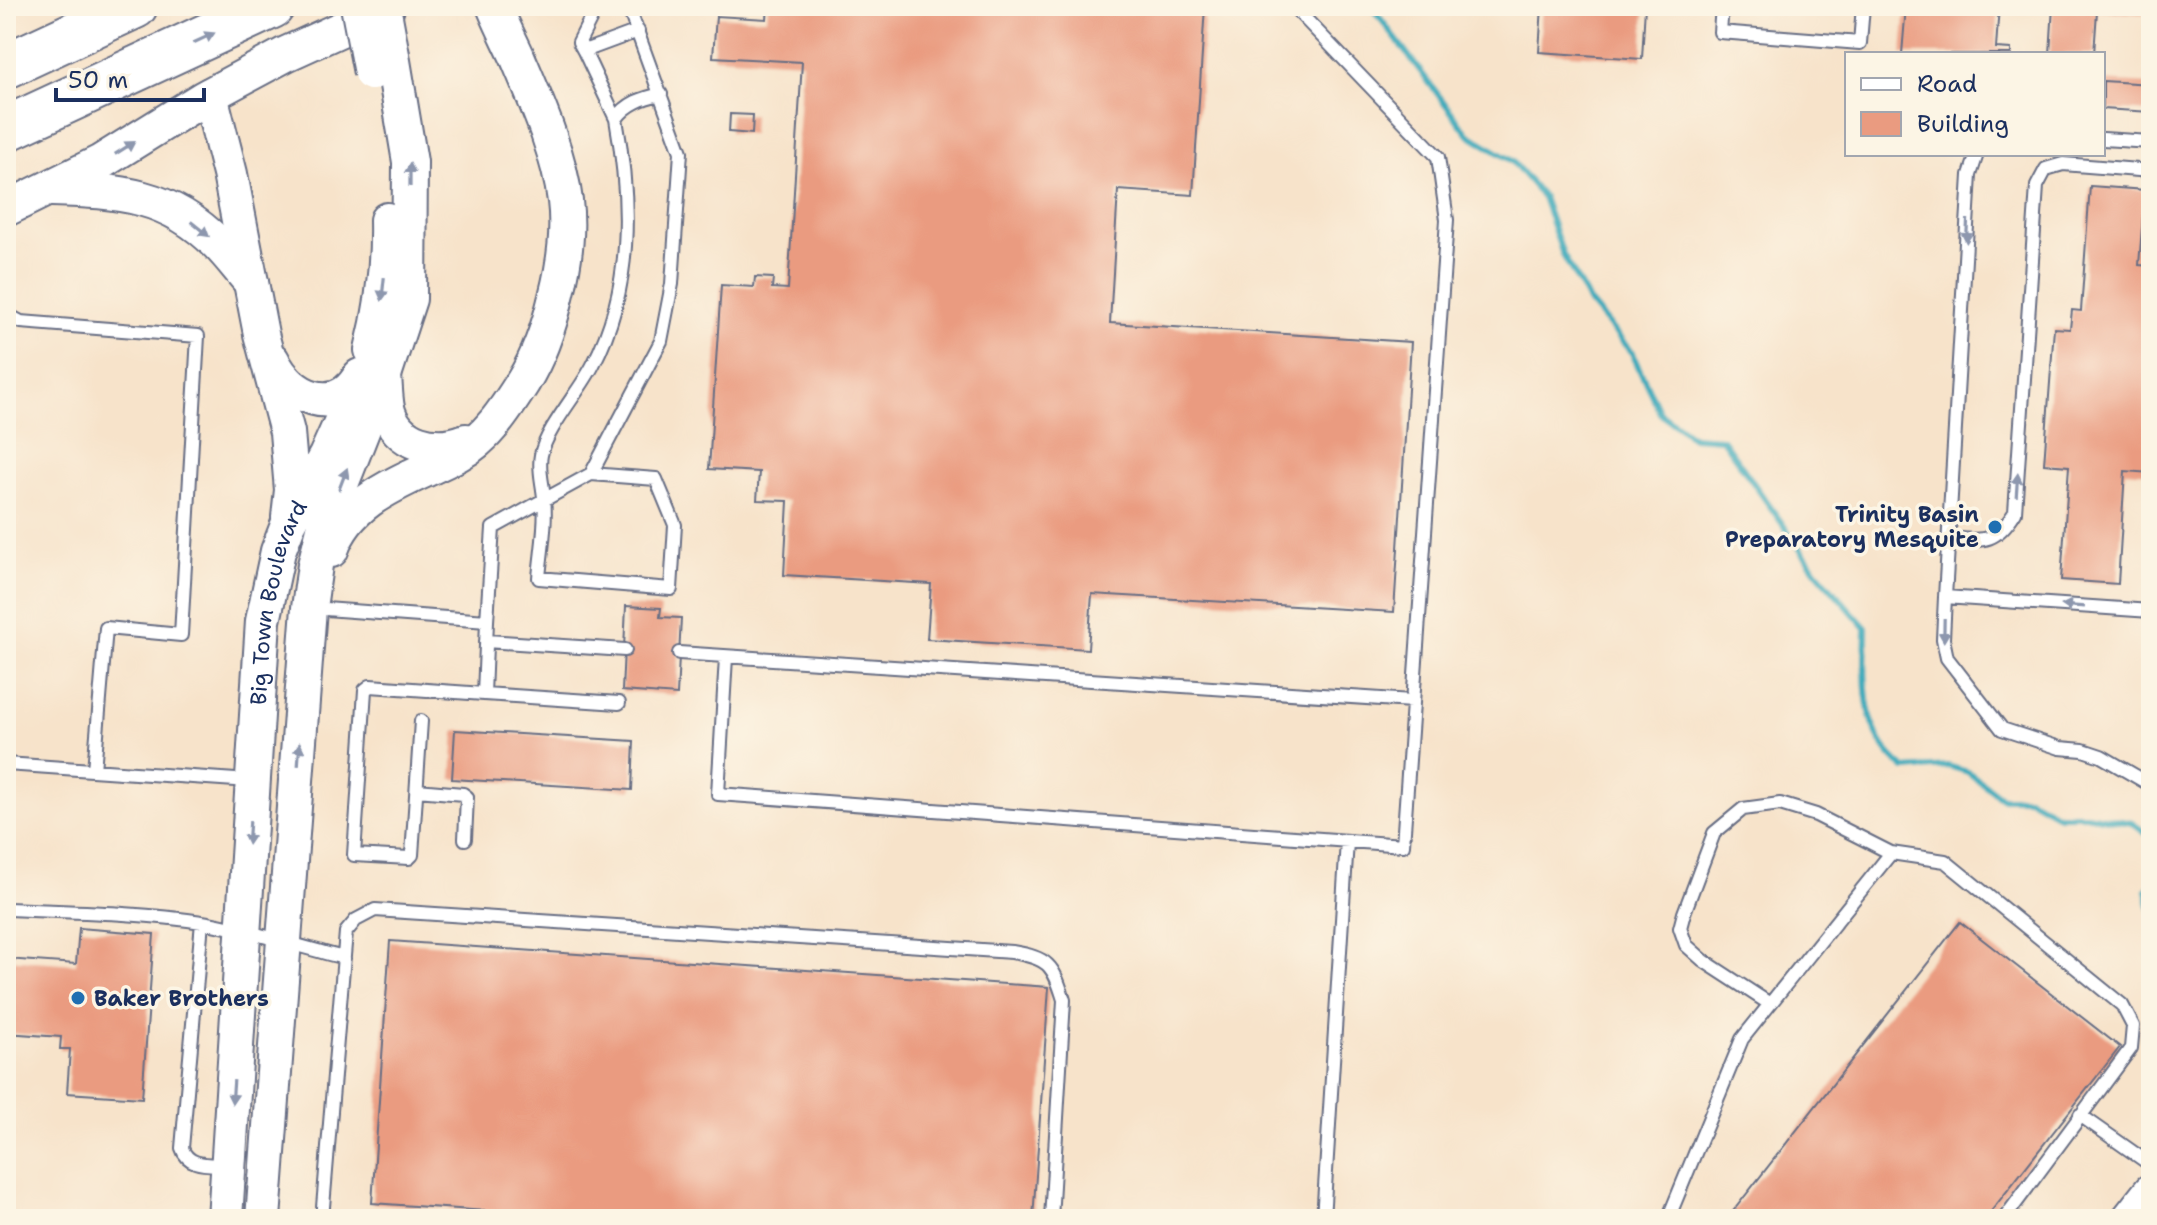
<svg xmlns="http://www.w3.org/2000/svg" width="2157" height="1225" font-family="'Shantell Sans',sans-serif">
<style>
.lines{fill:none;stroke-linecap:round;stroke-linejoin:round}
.stream{stroke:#3caabb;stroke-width:6}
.building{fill:#ea9b80}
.lane-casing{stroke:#686e84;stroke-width:16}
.secondary-casing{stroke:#686e84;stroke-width:38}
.highway-casing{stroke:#686e84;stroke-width:48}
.lane{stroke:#fff;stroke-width:12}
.secondary{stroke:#fff;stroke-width:34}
.highway{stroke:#fff;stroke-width:44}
.secondary-bridge-casing{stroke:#686e84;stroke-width:38;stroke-linecap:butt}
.secondary-bridge{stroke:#fff;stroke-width:34}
.oneway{fill:#8d97ae}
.poi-dot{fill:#1f6fb2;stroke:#fcf5e5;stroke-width:3}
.labels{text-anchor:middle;stroke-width:7;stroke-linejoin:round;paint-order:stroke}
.poi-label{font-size:22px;font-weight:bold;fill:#1b2f5e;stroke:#fcf5e5;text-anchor:end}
.street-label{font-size:22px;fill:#1b2f5e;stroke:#fcf5e5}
</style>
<rect width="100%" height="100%" fill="#fcf5e5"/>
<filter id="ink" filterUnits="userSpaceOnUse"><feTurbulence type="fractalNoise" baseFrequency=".0125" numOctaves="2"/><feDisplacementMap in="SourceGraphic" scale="16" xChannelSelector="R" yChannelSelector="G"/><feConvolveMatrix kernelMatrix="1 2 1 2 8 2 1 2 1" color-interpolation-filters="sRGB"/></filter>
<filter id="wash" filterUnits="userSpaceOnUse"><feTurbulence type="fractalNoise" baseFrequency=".006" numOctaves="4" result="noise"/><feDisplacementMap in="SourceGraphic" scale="32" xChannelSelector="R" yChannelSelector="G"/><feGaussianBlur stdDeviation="1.8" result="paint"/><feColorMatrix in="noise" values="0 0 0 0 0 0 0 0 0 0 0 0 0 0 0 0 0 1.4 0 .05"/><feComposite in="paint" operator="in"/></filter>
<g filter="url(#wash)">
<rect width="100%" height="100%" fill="#f7e3ca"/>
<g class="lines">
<path class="stream" d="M1371 6 1468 134 1512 161 1543 197 1563 255 1590 303 1632 353 1660 413 1693 437 1722 439 1816 571 1866 628C1865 680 1859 734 1905 769L1948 766 1968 772 2002 798H2028L2058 815H2086L2132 823 2151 837
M2151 885 2147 889 2151 911"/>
</g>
<g id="blocks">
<path class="building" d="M768 6H1205L1193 195 1118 190 1110 323 1411 342 1394 612 1092 594 1088 649 927 639 931 584 784 575 788 501 757 500 759 472 709 469 721 285 754 287 755 277 773 278 772 288 788 289 802 62 713 57 716 16 767 19Z
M1542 6H1645L1642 59 1539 52Z
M1906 6H1999L1996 48 2011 49V54H1902Z
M2053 6H2143V14L2097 11 2094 54H2050Z
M2103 81 2151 84V112L2103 109Z
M730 114 753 115 752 134 729 132Z
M2090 186 2145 190 2139 265 2151 266V473L2125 471 2118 584 2061 580 2069 466 2044 464 2054 328 2070 329 2072 310 2081 311Z
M626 606 661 608 660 617 681 618 677 695 622 691Z
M455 730 634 741 632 790 452 779Z
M1960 922 2120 1047 1985 1219H1727Z
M79 928 154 934 142 1098 67 1093 70 1049H60L61 1037 6 1033V959L76 964Z
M390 941 1049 987 1033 1219H604L372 1203Z"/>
</g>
</g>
<g filter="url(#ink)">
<use href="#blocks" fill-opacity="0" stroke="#686e84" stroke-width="2"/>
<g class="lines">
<defs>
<path id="lane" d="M597 6 579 42 584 51 638 31
M1722 6 1720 32 1860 43 1863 6
M584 51 616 119
M2103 139 2151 142
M1977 154 1970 175 1945 597 1943 639 1947 658 2002 729 2060 748 2083 750 2101 756 2151 785
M6 314 21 322 198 336 181 635 106 628 94 770
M591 474 656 479 675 525 671 589 539 578C541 552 547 523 544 498 543 484 538 469 541 455 546 429 580 391 593 365 633 288 631 202 616 119 627 103 643 98 661 94
M1949 538C1984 541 1995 544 2015 512L2037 186 2046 169 2063 164 2151 171
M1945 597 2151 611
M312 608 487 621 493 528 591 474 661 341 672 284 681 152 628 6
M487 621 484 694 619 703
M486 641 625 650
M679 653 1412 701
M726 657 718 794 1403 845 1447 220 1438 157 1293 6
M421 721 412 855 409 858 354 855 365 690 370 686 484 694
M6 764 250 781
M417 790 463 794 467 797 465 839
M6 909C71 912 137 912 202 922 250 930 297 946 344 958
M202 922 182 1148C188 1167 208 1164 225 1165
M1770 1004 1704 961 1686 945 1680 928 1684 913 1714 833 1743 809 1780 804 1816 815 1891 853
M2080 1115 2151 1165
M322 1219 346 932 356 920 375 910 1012 952C1048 958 1053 964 1064 1000L1051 1219
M1323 1219 1347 841
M1668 1219 1742 1039 1891 853 1945 861 2122 1005 2133 1026 2131 1048 2004 1219"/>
<g id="secondary">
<path d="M210 95 230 174 261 334 287 432 292 490 289 517"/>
<path d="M52 189C119 191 169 194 218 244 230 256 240 270 251 282"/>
<path d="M6 209 101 162 204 98 286 54 387 8"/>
<path d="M372 350C383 307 388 264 387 220"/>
<path d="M272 360C288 396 336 419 360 376"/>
<path d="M384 376C385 386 385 398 387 408 396 445 436 453 466 441"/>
<path d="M331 550C350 494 411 479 458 454 487 439 506 409 523 382 539 356 549 327 556 297 564 266 569 233 565 201 559 152 536 101 517 56 509 39 501 23 494 6"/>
<path id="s1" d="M225 1219 263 621 278 551 288 525 326 456 352 398"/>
<path d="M263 1219 309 608 315 565 325 525 384 375 409 299 410 162 392 55"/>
<path d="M2129 1219 2151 1191"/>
</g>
<path id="highway" d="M6 66 135 6
M6 129 272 6"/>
</defs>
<use href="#lane" class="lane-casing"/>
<use href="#secondary" class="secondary-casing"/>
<use href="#highway" class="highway-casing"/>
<use href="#lane" class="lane"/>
<use href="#secondary" class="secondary"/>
<use href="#highway" class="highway"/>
<defs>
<path id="secondary-bridge" d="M358 6 371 73
M383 6 392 55"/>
</defs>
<use href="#secondary-bridge" class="secondary-bridge-casing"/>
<use href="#secondary-bridge" class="secondary-bridge"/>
</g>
<defs><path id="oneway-solid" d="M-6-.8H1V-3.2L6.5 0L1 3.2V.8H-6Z" transform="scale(2)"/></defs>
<g class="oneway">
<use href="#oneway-solid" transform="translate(204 38) rotate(-25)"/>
<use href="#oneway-solid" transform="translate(125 148) rotate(-32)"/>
<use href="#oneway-solid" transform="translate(410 175) rotate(-90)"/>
<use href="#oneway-solid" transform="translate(200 229) rotate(39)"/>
<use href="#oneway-solid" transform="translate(1967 231) rotate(93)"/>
<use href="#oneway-solid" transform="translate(383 289) rotate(96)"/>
<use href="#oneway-solid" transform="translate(343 479) rotate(-69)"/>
<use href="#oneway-solid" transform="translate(2017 485) rotate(-86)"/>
<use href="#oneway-solid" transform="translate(2073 606) rotate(-176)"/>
<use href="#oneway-solid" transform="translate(1944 630) rotate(91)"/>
<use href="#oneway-solid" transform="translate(299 754) rotate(-86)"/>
<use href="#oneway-solid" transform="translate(249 833) rotate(94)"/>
<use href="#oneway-solid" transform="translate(233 1092) rotate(94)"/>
</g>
</g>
<g class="poi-dot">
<circle cx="1995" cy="527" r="8"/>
<circle cx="78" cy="998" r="8"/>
</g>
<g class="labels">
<g class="poi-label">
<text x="1979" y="522">Trinity Basin<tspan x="1979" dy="25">Preparatory Mesquite</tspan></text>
<text x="94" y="1006" text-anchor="start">Baker Brothers</text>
</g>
<g class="street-label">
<text dy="8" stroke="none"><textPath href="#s1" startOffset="620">Big Town Boulevard</textPath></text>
</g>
</g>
<rect width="2157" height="1225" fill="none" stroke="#fcf5e5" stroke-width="32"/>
<rect x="1845" y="52" width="260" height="104" fill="#fcf5e5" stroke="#a2a6af" stroke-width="2"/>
<rect x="1861" y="78" width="40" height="12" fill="#ffffff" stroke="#a2a6af" stroke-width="2"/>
<text x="1917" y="92" font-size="24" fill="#1b2f5e">Road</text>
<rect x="1861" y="112" width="40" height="24" fill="#ea9b80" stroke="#a2a6af" stroke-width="2"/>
<text x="1917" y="132" font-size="24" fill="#1b2f5e">Building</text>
<path d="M56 88v12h148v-12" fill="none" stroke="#1b2f5e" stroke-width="4"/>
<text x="68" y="88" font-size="24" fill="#1b2f5e" stroke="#fcf5e5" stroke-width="6" paint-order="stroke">50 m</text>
</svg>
